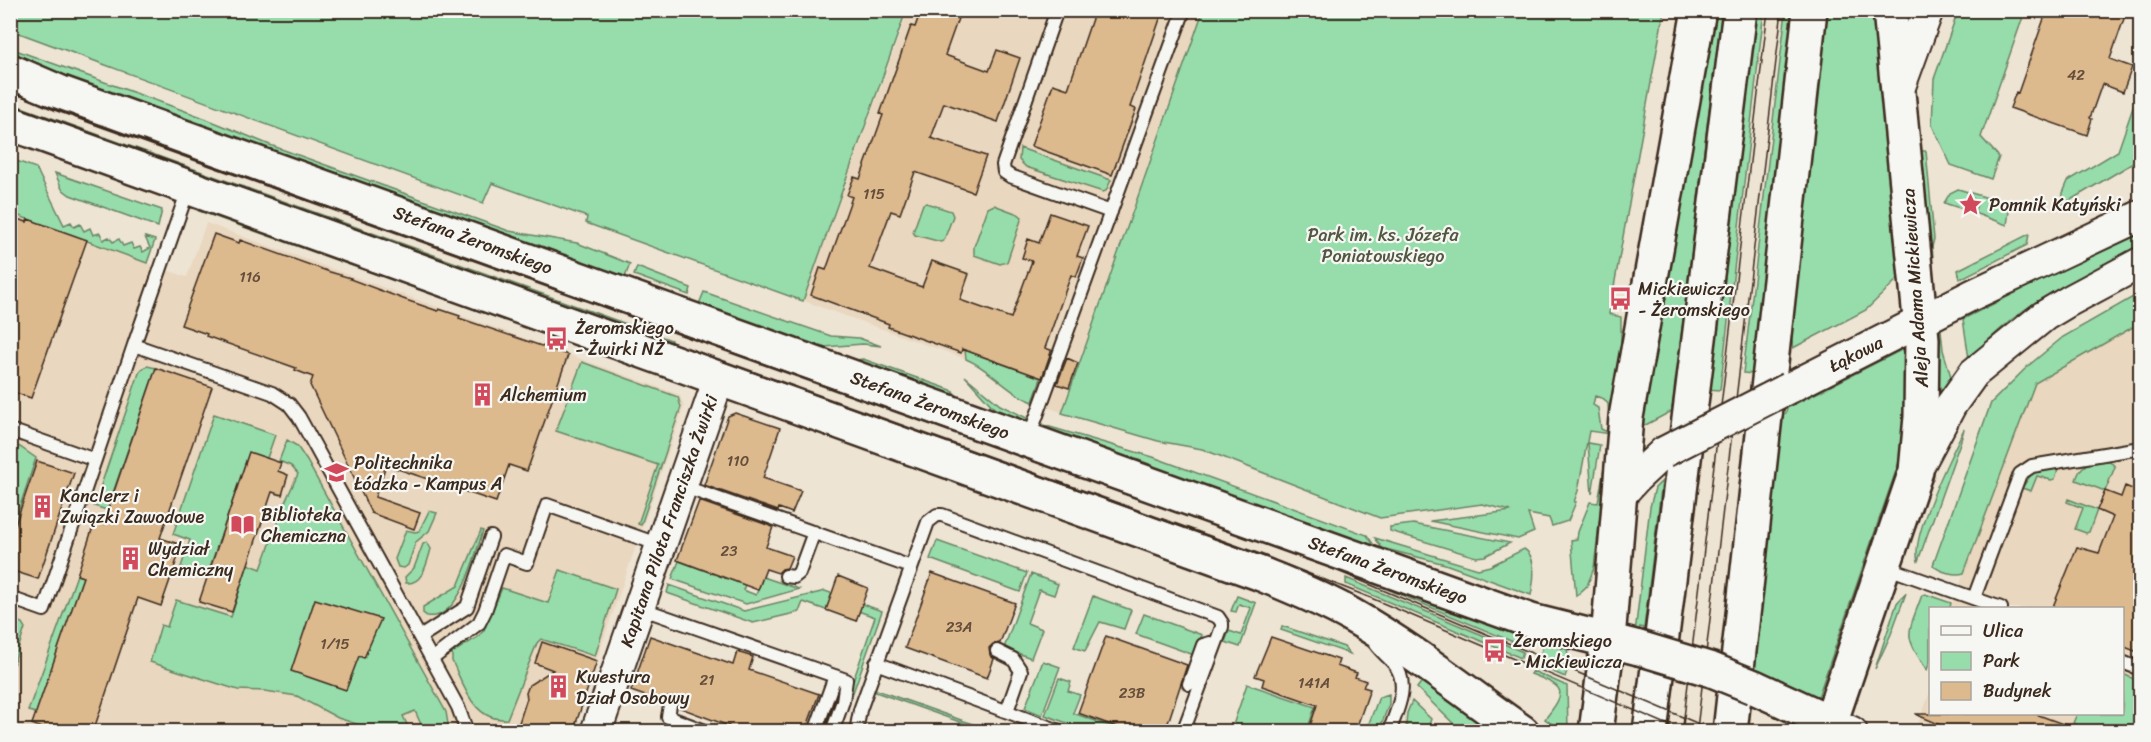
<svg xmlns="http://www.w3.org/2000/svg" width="2151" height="742" font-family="Sriracha,sans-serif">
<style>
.built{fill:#e9d7bf}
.green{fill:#97ddab;stroke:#698464;stroke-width:1.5}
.building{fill:#ddb98e;stroke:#3b2a1e;stroke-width:1.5}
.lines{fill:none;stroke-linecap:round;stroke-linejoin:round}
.service-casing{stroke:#3b2a1e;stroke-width:16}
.tertiary-casing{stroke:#3b2a1e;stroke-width:34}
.secondary-casing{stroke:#3b2a1e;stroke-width:38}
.service{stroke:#f6f6f2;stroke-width:12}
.tertiary{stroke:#f6f6f2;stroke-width:30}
.secondary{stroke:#f6f6f2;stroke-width:33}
.tram{stroke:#3b2a1e;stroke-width:1.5}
.tertiary-bridge-casing{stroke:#3b2a1e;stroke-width:34;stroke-linecap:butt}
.secondary-bridge-casing{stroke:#3b2a1e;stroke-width:38;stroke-linecap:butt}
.tertiary-bridge{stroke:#f6f6f2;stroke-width:30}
.secondary-bridge{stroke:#f6f6f2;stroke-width:33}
.labels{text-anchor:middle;stroke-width:4.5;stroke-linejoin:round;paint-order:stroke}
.number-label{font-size:15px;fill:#644e3a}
.poi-label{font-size:18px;fill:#3b2a1e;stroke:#f6f6f2;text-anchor:start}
.park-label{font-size:18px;fill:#525741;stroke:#f6f6f2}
.street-label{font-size:18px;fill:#3b2a1e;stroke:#f6f6f2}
</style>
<rect width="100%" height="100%" fill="#eee4d4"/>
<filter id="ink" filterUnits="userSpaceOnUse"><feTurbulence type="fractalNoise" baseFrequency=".0167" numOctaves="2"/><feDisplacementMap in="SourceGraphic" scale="12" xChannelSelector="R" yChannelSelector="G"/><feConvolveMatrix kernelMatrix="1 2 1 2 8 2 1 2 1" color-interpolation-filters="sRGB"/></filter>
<g filter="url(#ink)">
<path class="built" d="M908 11H1202L1061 412 1033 402 1038 385 804 301Z
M10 210 126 256 187 277 206 223 680 395 684 407 572 731H11Z
M2140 323V731L1915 732 1930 692V714H2122V608H1951L2035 383Z"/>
<path class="green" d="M10 11 11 10 906 11 803 301 586 223 587 217 492 183 483 203C325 147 168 88 11 30Z
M1203 11H1664L1609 314 1621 317V362L1609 424 1608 404 1604 399 1595 396 1593 405 1598 408 1601 429 1611 434 1589 431 1578 491 1574 502H1576L1568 521 1552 526 1549 518 1528 514 1534 532 1518 539 1430 521 1511 511 1482 504 1380 518 1202 449 1158 441 1062 413Z
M1711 11H1725L1717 70H1714L1672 411 1636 430Z
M1755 11H1764L1720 390 1706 389Z
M1786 11H1795L1755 374 1743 373Z
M1825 11H1877L1900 277 1866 310 1793 348 1791 332Z
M1958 11H2025L1981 137 1999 157 1991 179 1951 165 1932 125 1934 79Z
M10 48 199 116 270 145 509 231 577 243 630 264 624 280 68 79 11 56Z
M2140 87V159L2062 205 2063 193 2068 181 2118 151Z
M10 103 671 340 668 348 11 111Z
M1020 148 1111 180 1106 191 1103 192 1026 167 1019 160Z
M1918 151H1926L1934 239 1932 247 1933 257 1928 260Z
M11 159 36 168 64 225 71 222 74 227 80 224 84 231 90 228 93 235 100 233 103 240 109 237 113 242 119 239 123 246 131 243 134 249 140 247 143 252 150 248 145 237 155 240 147 263 11 213Z
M55 173 162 210 158 227 70 195 62 189Z
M1958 189 1998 201 2007 207 2009 211 2007 225 1974 213 1978 201 1968 196 1963 209 1944 203 1950 193Z
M926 203 951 211 953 216 944 240 941 242 915 235 913 232 923 204Z
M994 205 1018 214 1022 217 1007 262 1000 264 974 255V247L988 208Z
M202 209 517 320 515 324 199 211Z
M2140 231V248C2111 263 2081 277 2053 292 2021 309 1994 334 1969 359L1963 319Z
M2029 234 2027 245 1960 279 1958 270Z
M637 267 691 288 689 295 634 275Z
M704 292 831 336 859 338 881 346 863 344 811 348 697 309Z
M2140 293V323L2035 383 1964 573C1956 576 1939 572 1933 565L1991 403 2028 366 2063 337Z
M1941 330 1943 350 1952 380 1936 402 1935 333Z
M1909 346 1910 371 1901 456 1817 700 1758 674 1759 670 1753 668 1783 414 1786 413 1787 408Z
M965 350 1041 378 1033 402C1006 392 991 369 966 359Z
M863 359 951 390 961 399 854 364 856 360Z
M582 362 678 397 681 407 641 525 638 524 658 465 556 431Z
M147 366 156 368 107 510 94 506 139 373 142 369Z
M965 376 1000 405 1027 418 1025 423 1003 418Z
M214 414 275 435 267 458 249 453 207 576 181 567 190 540 173 534Z
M1043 425 1153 457 1367 535 1376 548 1150 471 1152 465 1128 456 1125 462 1042 432Z
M1964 429 1961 440 1918 561C1910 538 1952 453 1964 429Z
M287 440 297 446 307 461 446 712 448 724 444 731H424L415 711 403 716 410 731H378L338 718 297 696 265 691 238 690 150 662 161 625 167 627 176 600 231 617 248 564 261 569 286 500 298 474 291 466 279 461Z
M1588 443 1600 445 1592 494Z
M11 444 20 447 36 458 11 533Z
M1608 446 1594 568 1587 586 1576 596 1571 540 1577 539 1578 532 1590 502 1598 503Z
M2110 461 2115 467 2105 491 2076 480C2082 460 2092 463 2110 461Z
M2055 468 2058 469 2055 479 2051 480 2037 476 2031 491 2022 488 2032 473Z
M1662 481 1644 628 1640 627 1639 634 1635 633 1650 507 1655 488Z
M2068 499 2097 510 2089 532 2086 533 2075 529 2083 508 2067 502Z
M429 511 437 513 429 531 416 542 408 565 404 568 398 567 395 559 406 530 415 532 419 531Z
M1413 524 1510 543 1485 556 1476 557 1390 531V527Z
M481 530 483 531C475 554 460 622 427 616L423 613V607L458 586Z
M1375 538 1478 569 1490 566 1524 549C1537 557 1534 581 1531 595L1445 564 1382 548Z
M937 541 1027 573 1020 592 930 559Z
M427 542 431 549C427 562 423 585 406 583L405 577 414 568 423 544Z
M679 561 745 585 743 590 756 595 763 577 799 589 746 604 672 579Z
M1347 569 1528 634 1525 647 1349 573Z
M560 570 616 589 595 656 541 639 537 643 507 719C473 722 464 685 452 661V653L478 637 484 630 502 588 548 603Z
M1031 574 1058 584 1054 595 1039 590 1027 623 1042 629 1031 658 1004 648Z
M77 575 83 577 36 713 28 711Z
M1346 578 1523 652 1521 658 1346 584Z
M669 585 744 611 825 591 882 611 850 701V690L875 617 830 601 826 610 803 602 799 612 753 623 667 593Z
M1906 593 1891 634 1875 669 1897 603Z
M1925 594 1951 603 1950 608H1930V661L1927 670C1902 634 1908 634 1922 595Z
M1093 596 1131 610 1124 629 1100 622 1085 651 1074 647Z
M1237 596 1256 603 1240 647 1225 642 1229 631 1241 635 1251 608 1239 604 1236 612 1231 611Z
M1144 614 1202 635 1194 655 1136 634Z
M11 619 22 623 25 628 11 671Z
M1282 626 1344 647 1350 654 1281 630Z
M1545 640 1567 647 1569 665 1565 677 1537 665Z
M1043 661 1060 667 1042 715 1025 708Z
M1533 671 1567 686 1568 731H1562L1545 719C1568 690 1565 687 1531 674Z
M2123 674 2136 680 2140 708V731H2095L2073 723 2077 714H2122Z
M1059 678 1071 682 1068 691 1080 695 1073 713 1124 731H1089L1045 715Z
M1423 680 1500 731H1461L1417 688Z
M1247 684 1315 707 1307 731H1231Z
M874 689 992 731H985L873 691Z
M1389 694V704L1379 731H1366L1379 697Z
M1412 701 1431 719 1427 731H1411L1406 725 1407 713Z"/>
<path class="building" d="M921 10H961L945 55 989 71 997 50 1020 58 998 122 944 103 931 138 986 156 973 192 915 172 900 214 891 211 870 268 922 287 932 261 969 274 960 300 1011 318 1032 261 1022 258 1028 239 1039 243 1050 213 1088 226 1077 256 1083 258 1076 277 1071 275 1045 348 1051 350V352L1042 378 962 349 961 353 888 327 889 324 811 295 820 268 826 270 852 197 847 195 854 177 860 179 883 115 880 114 911 26 915 27Z
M1095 10H1163L1130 107 1136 109 1112 175 1031 146 1053 84 1068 89Z
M2047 10H2127L2110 59 2132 67 2123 92 2102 84 2090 118 2092 119 2087 135 2010 108 2016 92 2018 93Z
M10 217 27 222 28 219 87 240 31 398 10 391Z
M214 234 239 243 240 240 330 272 351 278 350 279 406 300 438 311 439 309 460 316 459 318 568 355 527 471 509 465 496 502 386 465 375 497 420 513 414 529 371 513 310 385 313 377 295 370 296 368 206 336 207 334 181 325Z
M1067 358 1078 363 1069 388 1057 384Z
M156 368 212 387 160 538 182 545 161 606 138 598 93 732H52L32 724 83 577 77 575 95 521 103 524Z
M735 413 780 428 763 478 801 491 792 513 779 508 778 511 704 485 728 416Z
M249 452 281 463 278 471 288 475 282 495 272 492 232 612 199 602Z
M37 461 74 473 38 579 10 570V540Z
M2125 486 2140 492V653L2122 646V609H2052L2077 547 2099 553 2113 517 2097 510 2105 491 2121 497Z
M699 501 773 527 766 547 792 556 787 568 782 569 778 573 766 569 758 590 677 560Z
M932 573 1015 603 1000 643 993 644 989 648 990 655 994 659 987 678 905 648Z
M838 576 868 588 856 621 826 610Z
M315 599 381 619 364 658 359 656 346 690 291 671Z
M650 636 733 665 737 652 753 657 749 670 819 694 805 732H727L729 726 678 707 677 702 672 697 667 698 662 702 631 691Z
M1106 636 1187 665 1165 732H1131L1078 713Z
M1271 637 1339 660 1337 666 1357 673 1355 677 1366 681 1363 687 1370 689 1355 732H1308L1317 705 1262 686 1264 679 1255 676Z
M542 642 597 661 573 732H516L527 698 526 693 529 685 553 670 535 663Z
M1915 714H2036L2079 730 1957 732Z"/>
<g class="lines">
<defs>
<path id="service" d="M1057 10 1003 165 1004 172 1010 176 1111 212
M189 187 134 345 272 393 289 404 299 417 458 707 467 732
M10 430 95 460
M1028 440 1184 10
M682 486 911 567
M1885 567 2001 608
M786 576 794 577 799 573 814 532
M10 598 44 610 134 345
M1974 598 2020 474 2032 466 2140 448
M640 608 846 680 843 701 832 732
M420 637 467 607 491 537
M1373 640C1379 651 1388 656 1395 665 1410 685 1397 710 1389 732
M997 651 1013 659 1021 671 1007 711
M432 659 479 623 485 611 504 555 527 563 547 505 660 545
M2122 662 2140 669
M876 663 1062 732
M1189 684 1203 645 1210 643 1215 645
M670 705 668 717 708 732
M815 732 835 676
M856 732 860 710 928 522 937 515H942L1218 617 1222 623V627L1183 732"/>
<path id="tertiary" d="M1898 92 1928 10
M1789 388 1972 295 2140 216
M1917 469 1951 405 1974 373 2044 316 2069 301 2140 263
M1618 498 1636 478 1664 452
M1830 722 1852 732
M596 732 719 378"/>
<path id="secondary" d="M10 71 61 93 1531 621 1639 648
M10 123 1259 573C1290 586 1321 598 1351 615 1411 649 1465 692 1522 732
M1754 687 1830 722
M1596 732 1608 640 1626 417 1699 10
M1650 732 1740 10
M1730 732 1810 10
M1827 732 1916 471 1921 417 1922 339 1890 10"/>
</defs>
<use href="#service" class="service-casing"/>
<use href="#tertiary" class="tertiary-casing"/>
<use href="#secondary" class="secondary-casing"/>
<use href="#service" class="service"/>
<use href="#tertiary" class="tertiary"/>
<use href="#secondary" class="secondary"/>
<path class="tram" d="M10 92 1333 569 1718 732
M10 104 1287 565 1371 598 1685 732
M1683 726 1768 10
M1697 729 1782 10"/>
<defs>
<path id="tertiary-bridge" d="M1664 452 1789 388"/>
<path id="secondary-bridge" d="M1639 648 1712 670 1754 687"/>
</defs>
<use href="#tertiary-bridge" class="tertiary-bridge-casing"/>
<use href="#secondary-bridge" class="secondary-bridge-casing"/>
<use href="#tertiary-bridge" class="tertiary-bridge"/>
<use href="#secondary-bridge" class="secondary-bridge"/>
</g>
</g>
<defs>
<symbol id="sight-bare" viewBox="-9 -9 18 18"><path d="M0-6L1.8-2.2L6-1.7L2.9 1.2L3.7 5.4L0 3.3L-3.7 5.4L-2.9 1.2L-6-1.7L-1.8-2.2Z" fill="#d1495b" stroke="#f6f6f2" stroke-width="2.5" paint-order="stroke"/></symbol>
<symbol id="bus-bare" viewBox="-9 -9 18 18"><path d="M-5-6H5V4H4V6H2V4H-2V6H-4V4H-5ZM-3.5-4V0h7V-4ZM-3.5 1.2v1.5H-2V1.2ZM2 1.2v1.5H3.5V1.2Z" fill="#d1495b" stroke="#f6f6f2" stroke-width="2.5" paint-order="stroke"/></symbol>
<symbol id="building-bare" viewBox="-9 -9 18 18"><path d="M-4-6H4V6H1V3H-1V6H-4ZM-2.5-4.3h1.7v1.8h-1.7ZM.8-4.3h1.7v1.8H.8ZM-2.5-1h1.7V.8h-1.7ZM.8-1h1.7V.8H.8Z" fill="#d1495b" stroke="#f6f6f2" stroke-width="2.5" paint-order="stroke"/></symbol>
<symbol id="university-bare" viewBox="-9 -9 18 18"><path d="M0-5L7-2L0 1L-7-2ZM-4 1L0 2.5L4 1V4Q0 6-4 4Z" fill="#d1495b" stroke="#f6f6f2" stroke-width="2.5" paint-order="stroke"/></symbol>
<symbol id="library-bare" viewBox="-9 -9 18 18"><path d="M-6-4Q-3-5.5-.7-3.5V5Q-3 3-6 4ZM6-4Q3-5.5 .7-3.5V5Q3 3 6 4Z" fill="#d1495b" stroke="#f6f6f2" stroke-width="2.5" paint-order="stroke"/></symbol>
</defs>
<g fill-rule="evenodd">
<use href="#sight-bare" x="1954" y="188" width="33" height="33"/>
<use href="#bus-bare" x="1604" y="282" width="33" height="33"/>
<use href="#bus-bare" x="540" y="322" width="33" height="33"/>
<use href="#building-bare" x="466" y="378" width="33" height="33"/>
<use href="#university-bare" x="320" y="456" width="33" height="33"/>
<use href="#building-bare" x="26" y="490" width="33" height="33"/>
<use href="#library-bare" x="226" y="508" width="33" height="33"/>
<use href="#building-bare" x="114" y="542" width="33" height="33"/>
<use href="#bus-bare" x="1478" y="634" width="33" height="33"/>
<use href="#building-bare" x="542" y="670" width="33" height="33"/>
</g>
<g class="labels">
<g class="number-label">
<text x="2076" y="80">42</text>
<text x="874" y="199">115</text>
<text x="250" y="282">116</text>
<text x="738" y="466">110</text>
<text x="729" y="556">23</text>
<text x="959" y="632">23A</text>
<text x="335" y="649">1/15</text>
<text x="707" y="685">21</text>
<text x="1314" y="688">141A</text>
<text x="1132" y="698">23B</text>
</g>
<g class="poi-label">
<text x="1989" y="211">Pomnik Katyński</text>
<text x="1638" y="295">Mickiewicza<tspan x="1638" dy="21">- Żeromskiego</tspan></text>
<text x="575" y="334">Żeromskiego<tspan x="575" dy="21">- Żwirki NŻ</tspan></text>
<text x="500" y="401">Alchemium</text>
<text x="354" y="469">Politechnika<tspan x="354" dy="21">Łódzka - Kampus A</tspan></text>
<text x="60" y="502">Kanclerz i<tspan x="60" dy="21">Związki Zawodowe</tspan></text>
<text x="261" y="521">Biblioteka<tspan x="261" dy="21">Chemiczna</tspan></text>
<text x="148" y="555">Wydział<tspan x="148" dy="21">Chemiczny</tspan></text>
<text x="1513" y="647">Żeromskiego<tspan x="1513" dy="21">- Mickiewicza</tspan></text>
<text x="576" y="683">Kwestura<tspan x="576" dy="21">Dział Osobowy</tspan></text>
</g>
<g class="park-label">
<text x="1383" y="241">Park im. ks. Józefa<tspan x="1383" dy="21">Poniatowskiego</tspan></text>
</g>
<g class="street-label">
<text transform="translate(473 240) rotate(20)" y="6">Stefana Żeromskiego</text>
<text transform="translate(1915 288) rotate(-94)" y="6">Aleja Adama Mickiewicza</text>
<text transform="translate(1856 354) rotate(-27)" y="6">Łąkowa</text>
<text transform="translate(930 405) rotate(20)" y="6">Stefana Żeromskiego</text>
<text transform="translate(669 521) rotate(-71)" y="6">Kapitana Pilota Franciszka Żwirki</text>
<text transform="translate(1388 570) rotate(20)" y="6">Stefana Żeromskiego</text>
</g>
</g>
<rect width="2151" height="742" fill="none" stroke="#f6f6f2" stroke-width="36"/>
<rect x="18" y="18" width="2115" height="706" fill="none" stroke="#3b2a1e" stroke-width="2" filter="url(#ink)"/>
<rect x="1929" y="607" width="195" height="108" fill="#f6f6f2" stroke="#aba49d" stroke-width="1.5"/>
<rect x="1941" y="626" width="30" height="9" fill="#f6f6f2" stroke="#aba49d" stroke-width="1.5"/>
<text x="1983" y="637" font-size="18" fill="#3b2a1e">Ulica</text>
<rect x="1941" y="652" width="30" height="18" fill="#97ddab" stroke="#aba49d" stroke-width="1.5"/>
<text x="1983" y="667" font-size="18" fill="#3b2a1e">Park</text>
<rect x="1941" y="682" width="30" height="18" fill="#ddb98e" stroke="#aba49d" stroke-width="1.5"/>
<text x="1983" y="697" font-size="18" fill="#3b2a1e">Budynek</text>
</svg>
